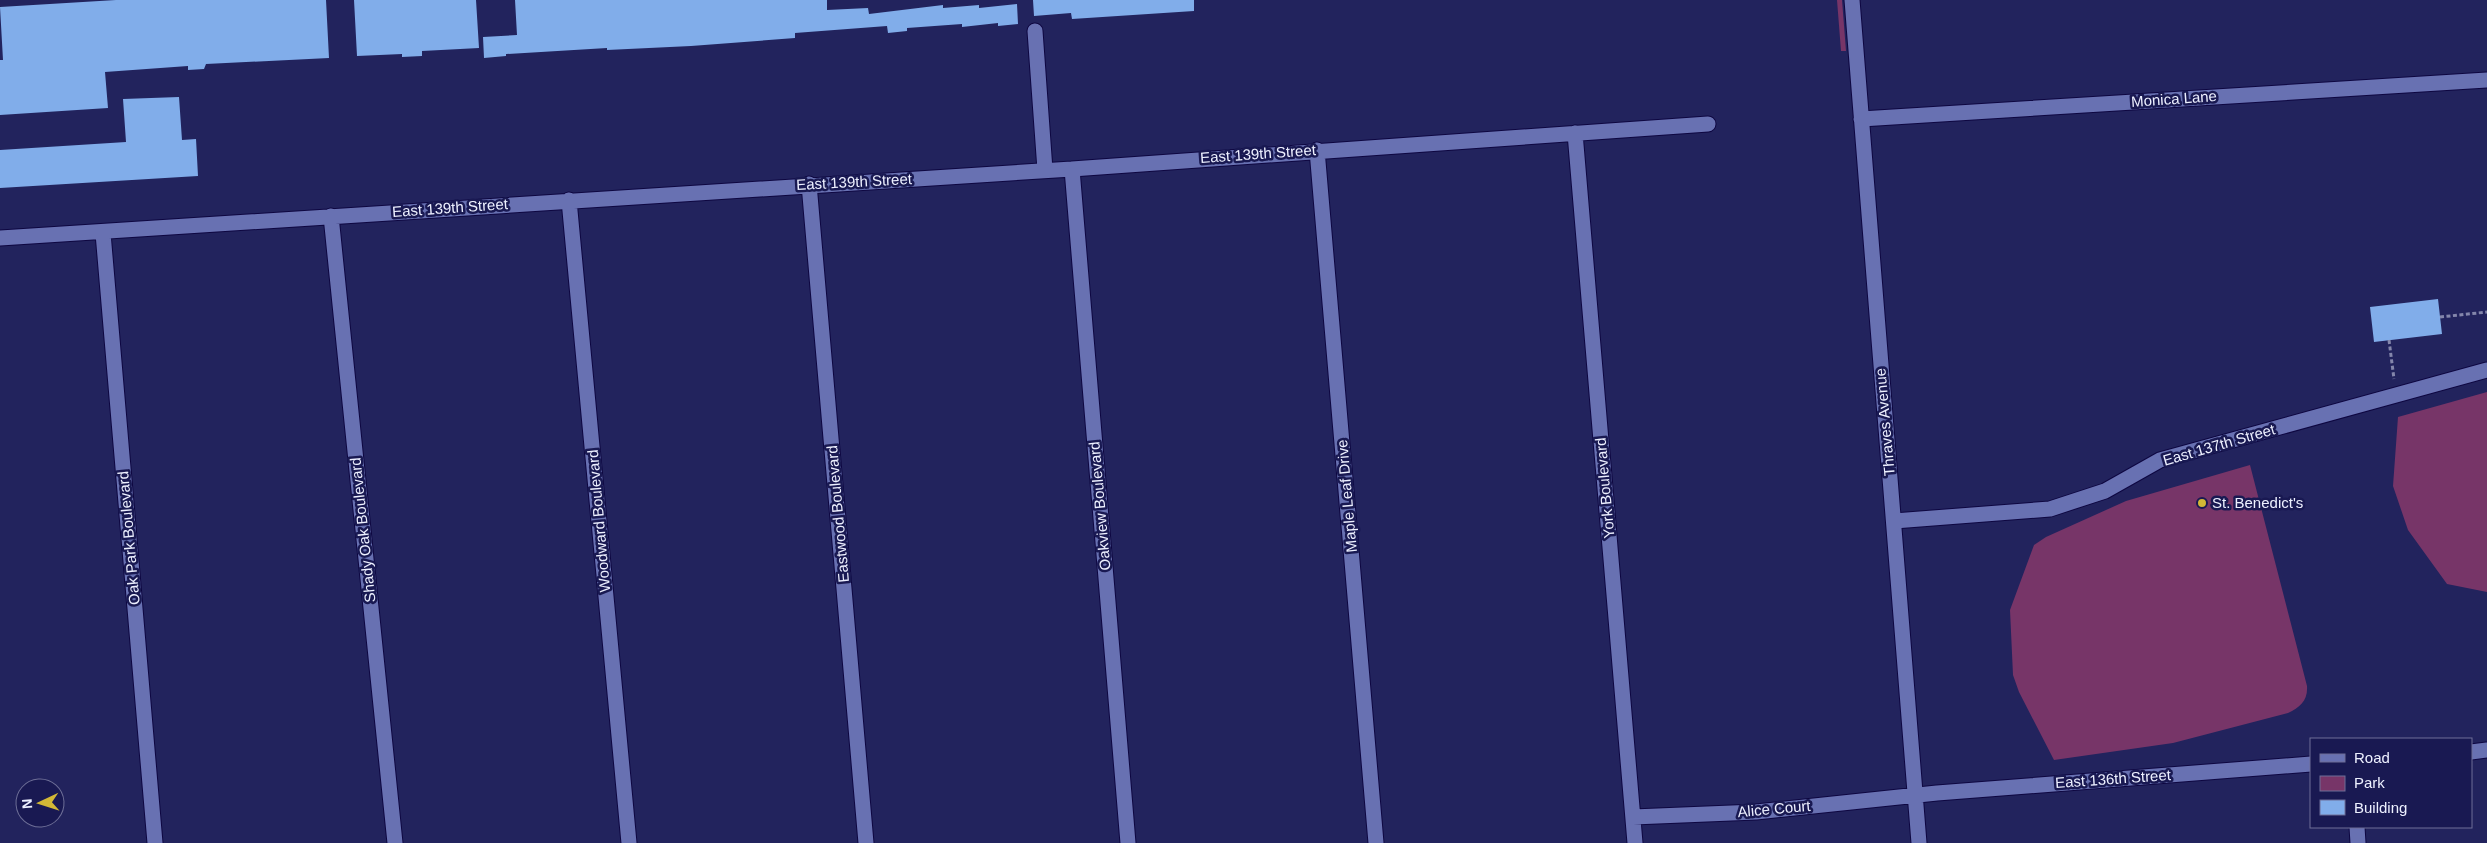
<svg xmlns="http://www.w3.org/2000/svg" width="2487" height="843" font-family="Helvetica,sans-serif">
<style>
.green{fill:#773568}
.building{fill:#81adea}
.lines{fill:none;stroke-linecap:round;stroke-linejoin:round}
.minor-casing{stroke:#0e0741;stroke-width:17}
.path{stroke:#8486ab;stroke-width:3;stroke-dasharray:4 2.5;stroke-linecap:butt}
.minor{stroke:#6871b2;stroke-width:15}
.poi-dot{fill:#d2b736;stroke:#191952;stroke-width:2}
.labels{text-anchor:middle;stroke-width:5;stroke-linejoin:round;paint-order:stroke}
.street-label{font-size:15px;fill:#edf0ff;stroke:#191952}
.poi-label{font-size:15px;fill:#edf0ff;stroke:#191952;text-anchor:start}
</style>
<rect width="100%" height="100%" fill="#22235d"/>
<path class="green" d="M1837 0H1842L1846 51H1841Z
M2487 392V592L2447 584 2408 530 2393 486 2398 417Z
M2250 465 2307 686C2308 701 2300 707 2288 713L2173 743 2054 760 2019 692 2013 675 2010 610 2034 545 2046 537 2126 501Z"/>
<path class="building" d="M116 0H326L329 58 206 64 204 69 188 70V66L105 72 108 108 0 115V60H3L0 7Z
M354 0H476L479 48 422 51V56L402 57V54L357 56Z
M515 0H827V10L868 8 869 14 943 5V8L979 5V8L1017 4 1018 24 998 26V23L962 27V24L907 28V31L888 33 887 26 795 33V38L691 46 607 50V48L506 54V56L484 58 483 37 517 35Z
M1033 0H1194V11L1072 19 1071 13 1034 16Z
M179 97 182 140 196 139 198 176 0 188V150L126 142 123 99Z
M2438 299 2442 334 2374 342 2370 307Z"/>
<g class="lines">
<defs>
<path id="minor" d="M1852 0 1919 843
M1035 31 1045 170
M1861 119 2487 80
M1575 133 1635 843
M1317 150 1376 843
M1072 169 1128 843
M809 184 866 843
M569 200 629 843
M331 216 395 843
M103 233 155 843
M0 238 1072 169 1708 124
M1894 521 2050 509 2105 491 2160 460 2487 370
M2471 752 2487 750
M1633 817 1756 812 1937 793 2311 764
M2357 827 2358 843"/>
</defs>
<use href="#minor" class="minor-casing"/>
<path class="path" d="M2440 317 2487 312
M2389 340 2394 379"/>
<use href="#minor" class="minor"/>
</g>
<circle class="poi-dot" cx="2202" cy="503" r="5"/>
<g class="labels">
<g class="street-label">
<text transform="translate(2174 99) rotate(-4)" y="5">Monica Lane</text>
<text transform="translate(1258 154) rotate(-4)" y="5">East 139th Street</text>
<text transform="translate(854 182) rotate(-3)" y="5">East 139th Street</text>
<text transform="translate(450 208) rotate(-4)" y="5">East 139th Street</text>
<text transform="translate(1885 422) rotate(-95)" y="5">Thraves Avenue</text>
<text transform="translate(2219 445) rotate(-16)" y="5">East 137th Street</text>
<text transform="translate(1605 488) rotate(-95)" y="5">York Boulevard</text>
<text transform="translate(1347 496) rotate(-95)" y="5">Maple Leaf Drive</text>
<text transform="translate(1100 506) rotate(-95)" y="5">Oakview Boulevard</text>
<text transform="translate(838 514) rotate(-95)" y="5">Eastwood Boulevard</text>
<text transform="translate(599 521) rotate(-95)" y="5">Woodward Boulevard</text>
<text transform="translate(363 530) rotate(-96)" y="5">Shady Oak Boulevard</text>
<text transform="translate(129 538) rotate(-95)" y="5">Oak Park Boulevard</text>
<text transform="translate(2113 779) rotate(-4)" y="5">East 136th Street</text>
<text transform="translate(1774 809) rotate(-5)" y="5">Alice Court</text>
</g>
<g class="poi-label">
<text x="2212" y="508">St. Benedict's</text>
</g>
</g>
<rect x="2310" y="738" width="162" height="90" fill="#191952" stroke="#6e6f97"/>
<rect x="2320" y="754" width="25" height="8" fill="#6871b2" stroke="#6e6f97"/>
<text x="2354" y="763" font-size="15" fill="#edf0ff">Road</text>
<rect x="2320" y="776" width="25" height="15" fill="#773568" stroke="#6e6f97"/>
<text x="2354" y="788" font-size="15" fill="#edf0ff">Park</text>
<rect x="2320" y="800" width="25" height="15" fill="#81adea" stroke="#6e6f97"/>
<text x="2354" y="813" font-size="15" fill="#edf0ff">Building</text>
<g transform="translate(40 803) rotate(266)"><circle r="24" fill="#191952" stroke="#6e6f97"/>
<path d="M0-4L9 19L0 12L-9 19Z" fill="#d2b736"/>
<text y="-8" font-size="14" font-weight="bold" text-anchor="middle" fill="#edf0ff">N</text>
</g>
</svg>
